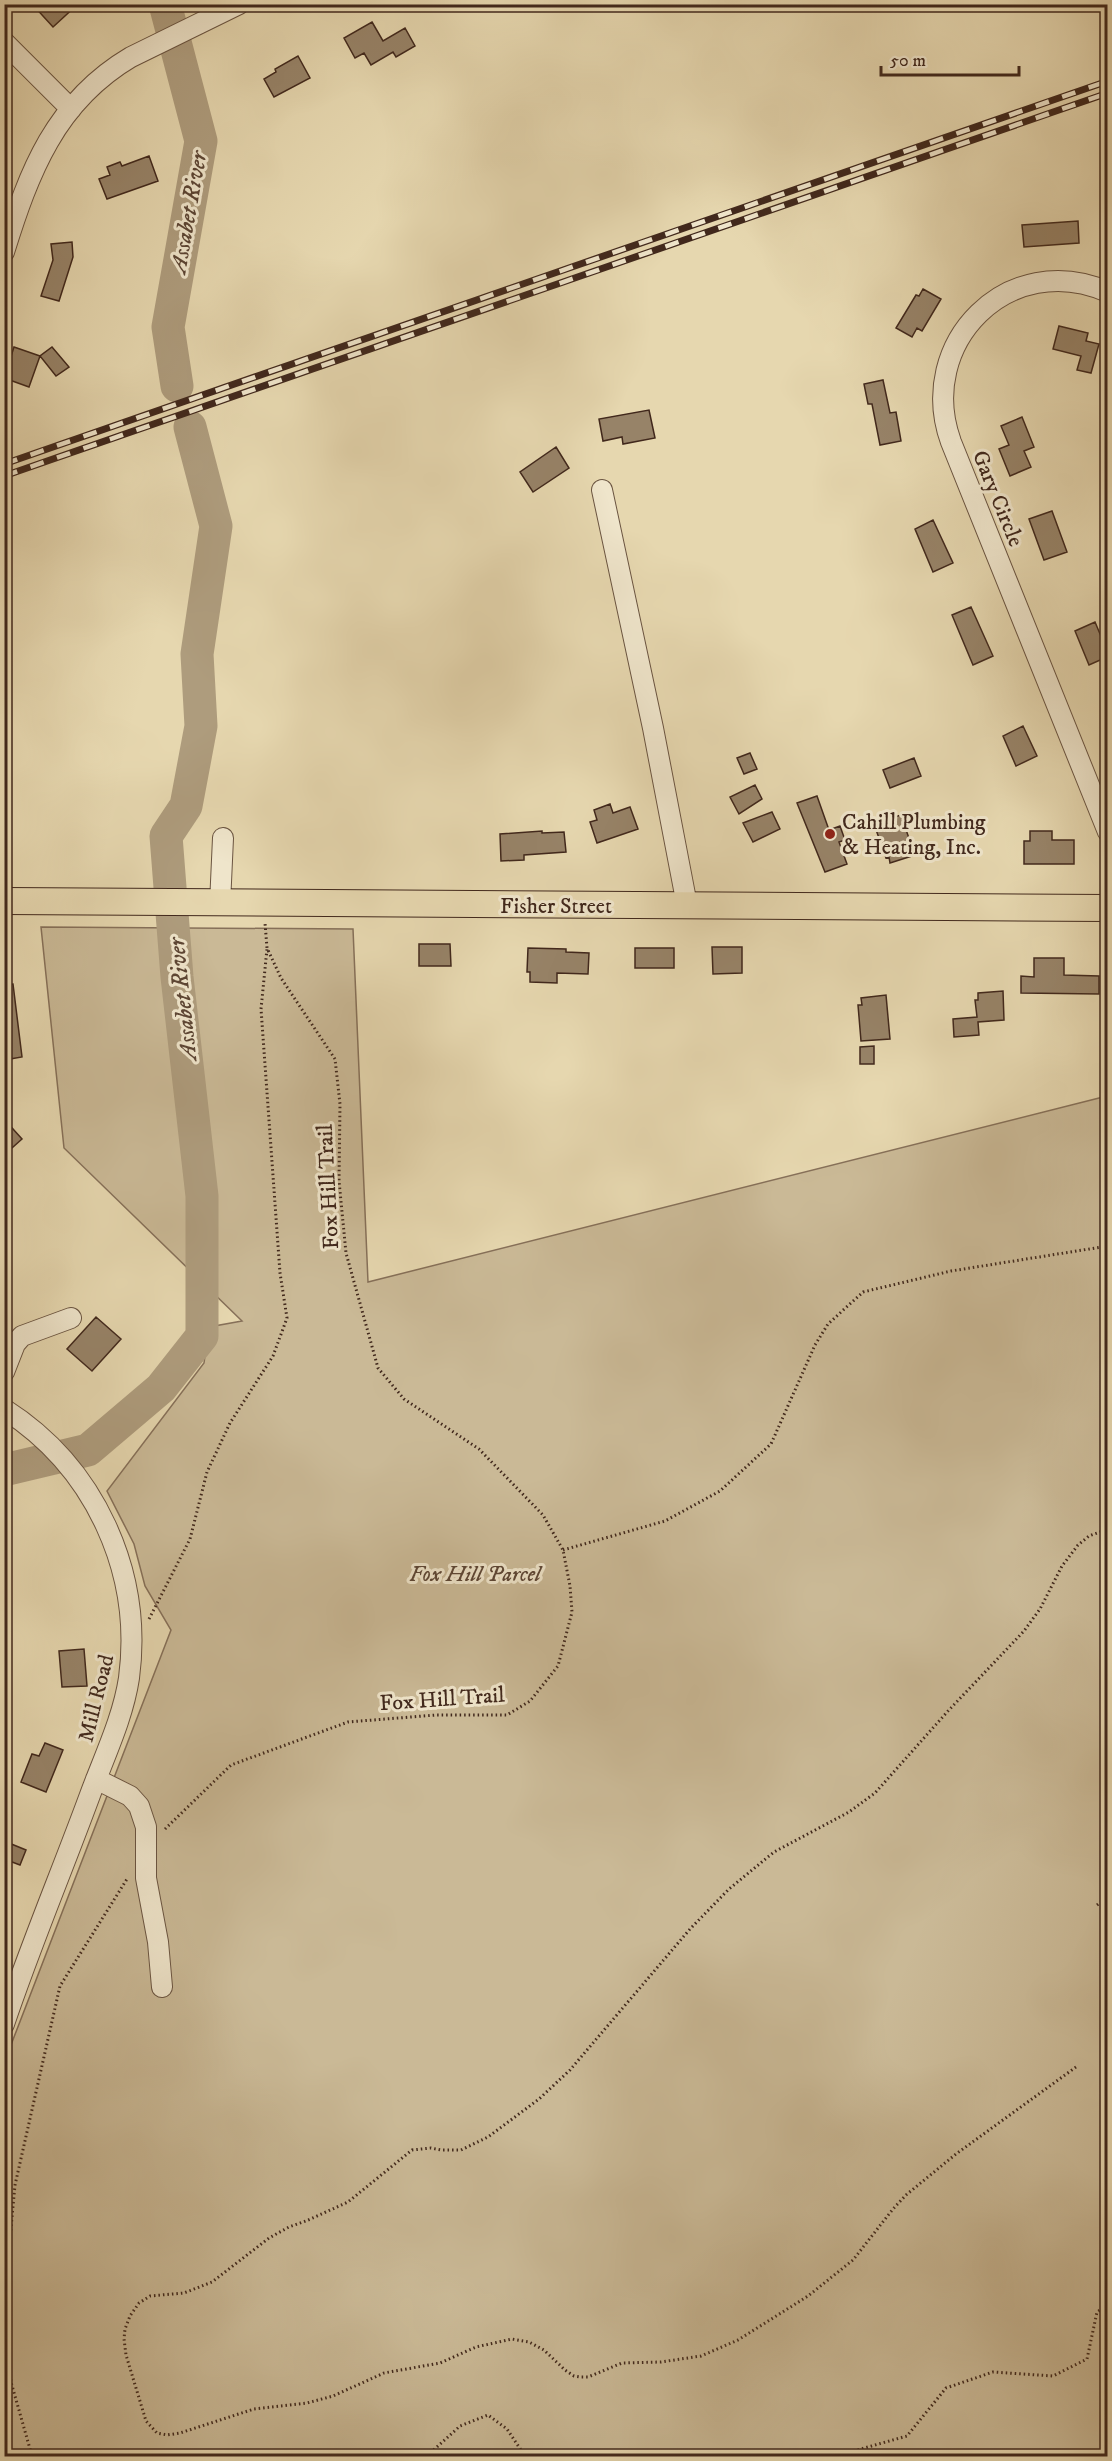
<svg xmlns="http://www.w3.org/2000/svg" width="1112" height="2461" font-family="'IM FELL DW Pica',serif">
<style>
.green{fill:#cab996;stroke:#867059;stroke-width:1.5}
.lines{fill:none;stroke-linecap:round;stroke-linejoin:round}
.river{stroke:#ae9c7d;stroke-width:33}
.building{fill:#978368;stroke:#41281c;stroke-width:1.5}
.minor-casing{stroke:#6a5441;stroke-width:22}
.major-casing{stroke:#41281c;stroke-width:28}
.path{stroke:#41281c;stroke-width:3;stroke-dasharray:1.5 3;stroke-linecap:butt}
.minor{stroke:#efe5cb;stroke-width:20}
.major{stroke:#e6d7af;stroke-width:26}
.rail-casing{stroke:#41281c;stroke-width:7}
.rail{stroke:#efe5cb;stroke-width:4.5;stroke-dasharray:14;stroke-linecap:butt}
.poi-dot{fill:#8f2418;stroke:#efe5cb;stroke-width:2}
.labels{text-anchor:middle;stroke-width:6;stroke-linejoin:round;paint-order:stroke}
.street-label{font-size:22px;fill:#41281c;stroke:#efe5cb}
.poi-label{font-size:22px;fill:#41281c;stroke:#efe5cb;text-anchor:start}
.park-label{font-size:22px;font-style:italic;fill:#5c4534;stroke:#efe5cb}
.water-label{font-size:24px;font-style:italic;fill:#5c4534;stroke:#efe5cb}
</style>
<rect width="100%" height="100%" fill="#e6d7af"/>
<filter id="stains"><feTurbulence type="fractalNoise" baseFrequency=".00333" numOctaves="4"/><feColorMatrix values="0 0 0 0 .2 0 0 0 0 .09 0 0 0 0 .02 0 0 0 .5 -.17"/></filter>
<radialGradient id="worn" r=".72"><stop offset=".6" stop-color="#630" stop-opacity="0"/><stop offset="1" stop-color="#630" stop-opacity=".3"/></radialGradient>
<path class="green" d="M41 927 353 929 368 1282 1107 1096V2456H15L4 2433V2063L171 1630 145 1586 134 1544 107 1491 204 1363 209 1327 242 1321 64 1148Z"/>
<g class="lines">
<path class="river" d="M165 4 201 141 168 327 177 386
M4 1470 88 1450 161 1388 202 1336V1196L177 977 166 836 186 806 201 726 197 654 216 526 190 427"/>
</g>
<path class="building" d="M32 4H78L53 27Z
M372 22 383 41 405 28 415 46 396 57 393 52 371 65 364 53 355 58 344 38Z
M298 56 310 78 274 97 264 79 276 72 275 69Z
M149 156 158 181 107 199 99 179 110 175 107 167 120 162 122 166Z
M1078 221 1079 243 1024 247 1022 225Z
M72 242 73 257 59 301 41 296 53 260 51 244Z
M923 289 941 299 922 331 917 328 912 337 896 328 916 295 919 296Z
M1059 326 1088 333 1086 341 1099 344 1091 373 1077 370 1081 356 1053 349Z
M14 347 40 356 29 387 4 378Z
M52 347 69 367 56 376 40 356Z
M883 380 890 413 896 412 901 441 880 445 872 404H868L864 384Z
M649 410 655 438 623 444 622 437 603 441 599 419Z
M1022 417 1034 447 1024 451 1031 467 1010 476 999 449 1009 445 1001 426Z
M556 447 569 468 533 492 520 472Z
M1052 511 1067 552 1044 560 1029 519Z
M933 520 953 563 933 572 915 529Z
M971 607 993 656 973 665 952 615Z
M1095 622 1103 641 1107 639V657L1089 665 1075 631Z
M1023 726 1037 756 1016 766 1003 736Z
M750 753 757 769 744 774 737 758Z
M914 758 921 776 890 788 883 770Z
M755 785 762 799 739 814 730 797Z
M817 796 829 830 840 826 845 840 839 842 847 864 825 872 797 803Z
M610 804 613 813 630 807 638 829 597 843 590 822 597 820 594 810Z
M772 812 780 829 753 842 743 823Z
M901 815 913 850 910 851 912 856 890 863 889 857 886 858 874 824Z
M542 831V833L564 832 566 852 524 855V860L501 861 500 834Z
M1030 831H1052V840H1074V864H1024V841H1030Z
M419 944H450L451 966H419Z
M712 947H742V973L713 974Z
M528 948 566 949V952L589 953 588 974 557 973V983L530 982V972H527Z
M635 948H674V968H635Z
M1034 958H1064V975L1099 976V994L1021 993V976L1034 977Z
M13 984 22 1057 4 1060V985Z
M1003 991 1004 1020 978 1022 979 1035 954 1037 953 1019 977 1017 975 1000H978V993Z
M886 995 890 1039 861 1041 858 1005H862L861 998Z
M874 1046V1064H860V1047Z
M4 1119 22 1139 4 1155Z
M96 1317 121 1339 92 1371 67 1349Z
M84 1649 87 1686 62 1687 59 1651Z
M45 1743 63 1750 46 1792 21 1782 32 1754 39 1756Z
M4 1841 26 1850 20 1865 4 1859Z"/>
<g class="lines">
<defs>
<path id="minor" d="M4 42 71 109
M4 252C29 172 55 102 131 57L239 4
M1108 292C1009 248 915 343 951 442L1108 832
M602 490 653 728 687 905
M220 904 223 838
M4 1372 15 1344 22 1336 71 1318
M4 1409C95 1467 143 1572 129 1678 123 1718 104 1757 90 1795 62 1871 30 1947 4 2024
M96 1779 130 1796 139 1806 146 1827V1878L158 1942 162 1987"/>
<path id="major" d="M4 901 1108 908"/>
</defs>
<use href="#minor" class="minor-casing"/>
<use href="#major" class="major-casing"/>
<path class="path" d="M563 1550 665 1521 720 1491 771 1444 815 1345 828 1324 863 1292 951 1271 1108 1246
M149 1619 190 1539 207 1472 230 1423 273 1356 287 1318 280 1273 261 1009 267 949
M165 1829 231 1765 348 1722 436 1715H507L530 1701 558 1666 572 1612 570 1586 563 1550 543 1515 479 1449 404 1399 378 1368 346 1253 339 1181 340 1104 335 1059 281 978 267 948 265 923
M1097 1905 1108 1896
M1076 2067 956 2154 906 2195 893 2209 853 2260 808 2296 738 2340 701 2356 661 2362 622 2363 588 2377H580L574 2376 565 2370 544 2350 529 2342 512 2339 476 2347 440 2363 384 2373 333 2396 307 2403 254 2409 180 2433 167 2435 157 2433 146 2421 126 2355 124 2339 125 2329 130 2316 139 2303 150 2296 184 2293 212 2282 269 2238 289 2227 306 2221 348 2202 412 2150 431 2148 441 2150H461L488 2137 539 2099 570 2070 690 1929 729 1889 774 1852 849 1812 875 1793 948 1711 1024 1631 1040 1609 1062 1566 1078 1545 1089 1536 1108 1529
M4 2302 15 2185 60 1986 127 1879
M4 2321 11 2382 32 2456
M427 2456 460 2426 488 2415 507 2429 525 2456
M836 2456 907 2436 946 2388 993 2372 1053 2376 1087 2359 1097 2312 1108 2305"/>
<use href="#minor" class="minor"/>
<use href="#major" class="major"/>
<defs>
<path id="rail" d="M4 464 1108 81
M4 476 1108 93"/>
</defs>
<use href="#rail" class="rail-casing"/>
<use href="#rail" class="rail"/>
</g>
<circle class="poi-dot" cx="830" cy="834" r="6"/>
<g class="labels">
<g class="street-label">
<text transform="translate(999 498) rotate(68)" y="8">Gary Circle</text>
<text x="556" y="913">Fisher Street</text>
<text transform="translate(327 1187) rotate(-93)" y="8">Fox Hill Trail</text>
<text transform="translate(95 1698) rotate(-76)" y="8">Mill Road</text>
<text transform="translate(442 1698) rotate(-4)" y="8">Fox Hill Trail</text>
</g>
<g class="poi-label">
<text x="842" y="829">Cahill Plumbing<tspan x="842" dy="25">&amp; Heating, Inc.</tspan></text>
</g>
<g class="park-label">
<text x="475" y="1581">Fox Hill Parcel</text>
</g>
<g class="water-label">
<text transform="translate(188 212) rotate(-80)" y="8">Assabet River</text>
<text transform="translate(182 999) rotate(-96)" y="8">Assabet River</text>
</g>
</g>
<rect width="1112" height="2461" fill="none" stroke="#e6d7af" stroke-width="24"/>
<rect x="6" y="6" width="1100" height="2449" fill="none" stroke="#41281c" stroke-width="3"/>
<rect x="12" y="12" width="1088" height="2437" fill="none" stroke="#41281c" stroke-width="1.5"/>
<path d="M881 66v9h138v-9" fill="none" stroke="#41281c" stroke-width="3"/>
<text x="890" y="66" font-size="18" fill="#41281c" stroke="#efe5cb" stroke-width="4.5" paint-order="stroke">50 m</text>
<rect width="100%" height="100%" filter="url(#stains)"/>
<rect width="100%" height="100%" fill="url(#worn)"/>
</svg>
